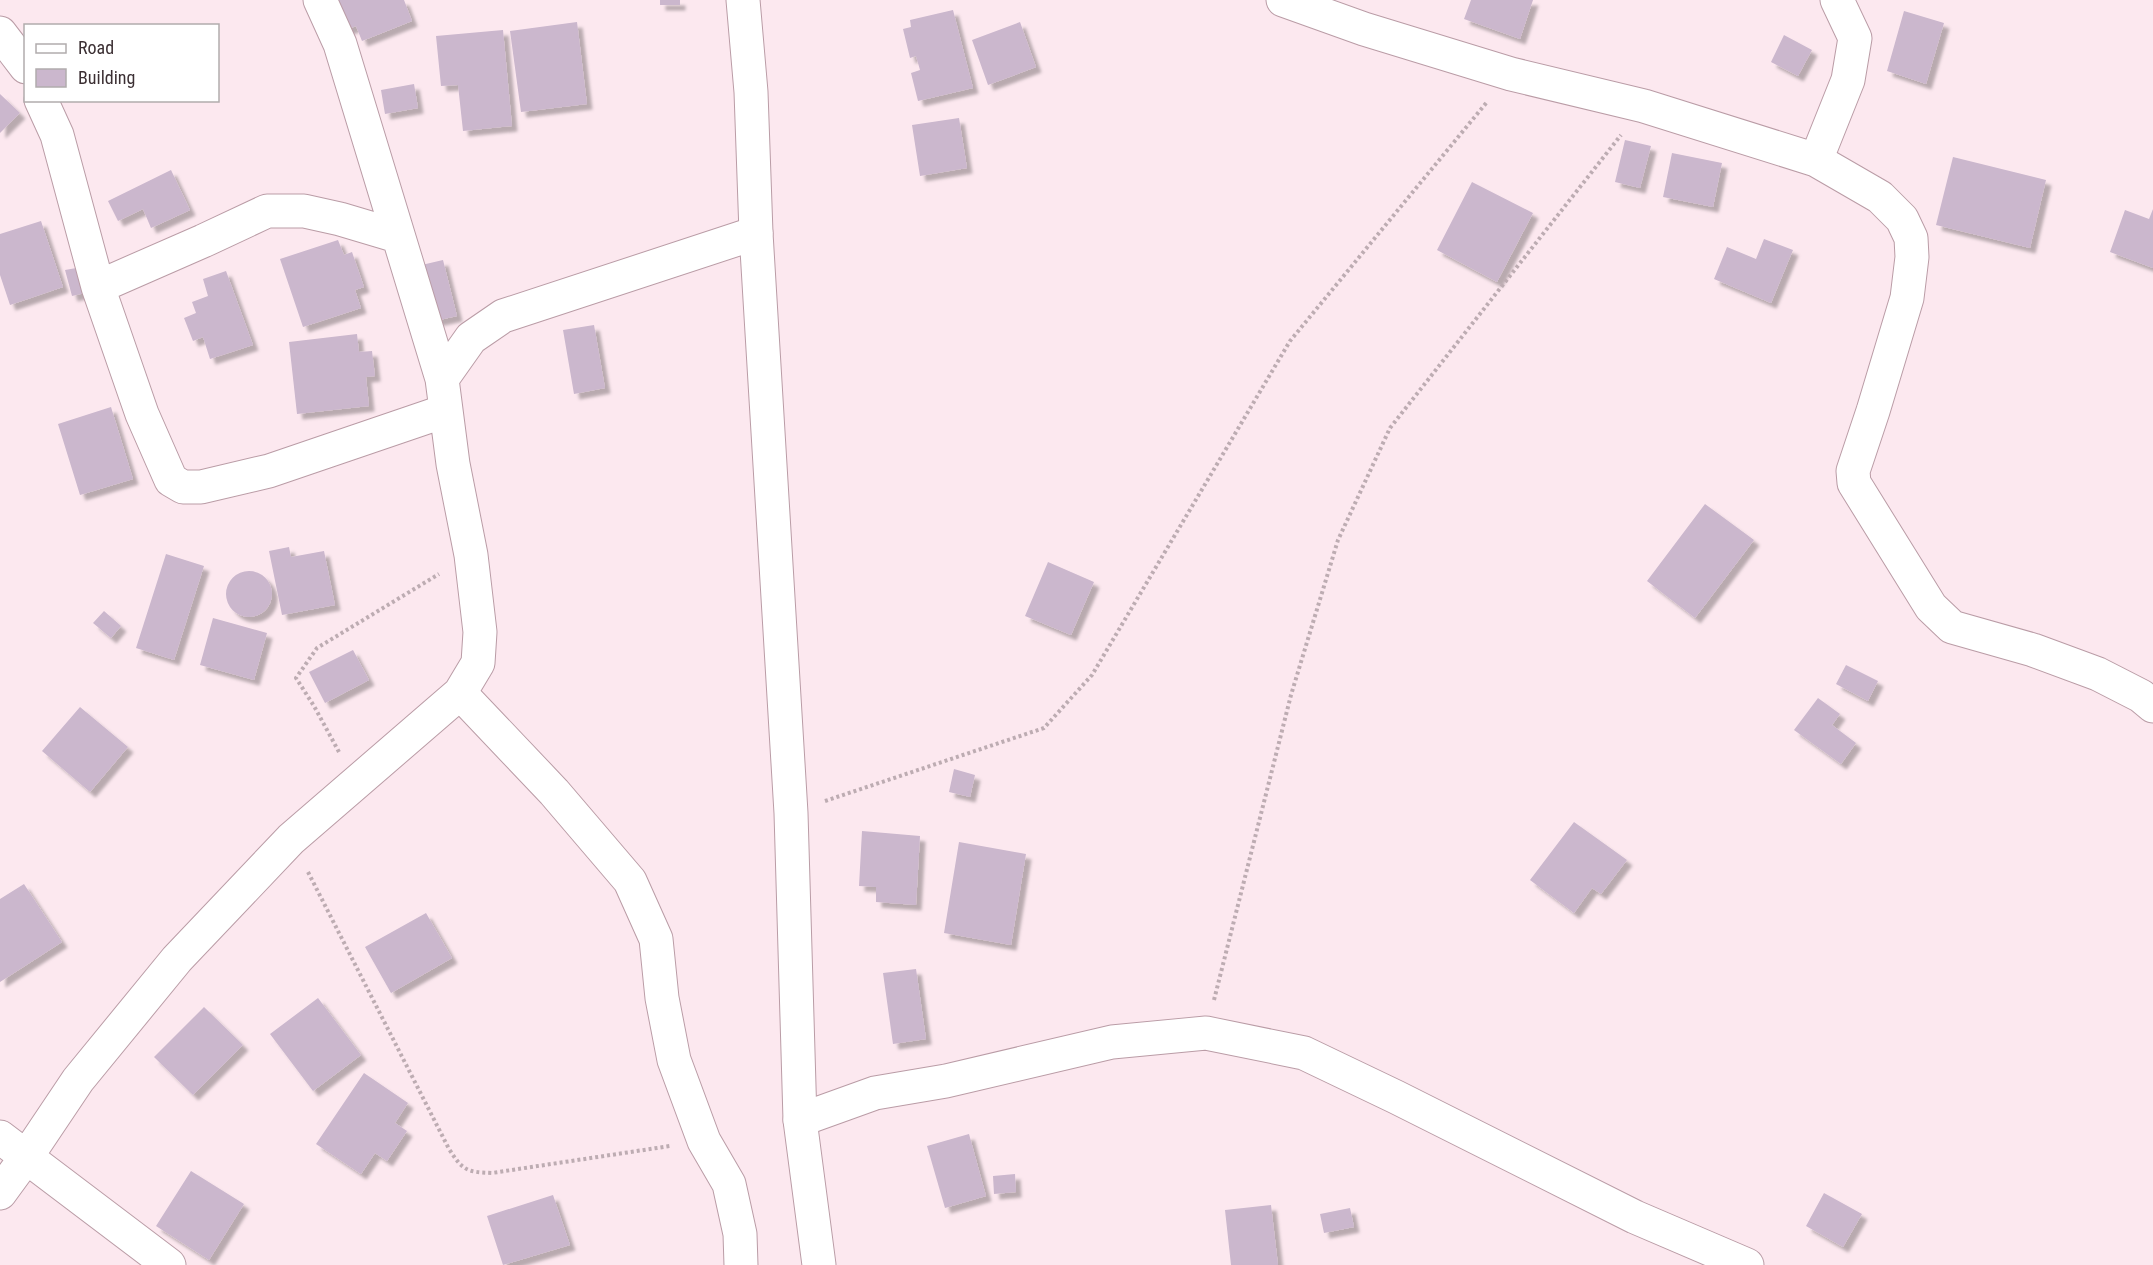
<svg xmlns="http://www.w3.org/2000/svg" width="2153" height="1265" font-family="'Roboto Condensed',sans-serif">
<style>
.building{fill:#cbb7cd;filter:url(#shadow)}
.lines{fill:none;stroke-linecap:round;stroke-linejoin:round}
.minor-casing{stroke:#ba9ca6;stroke-width:35}
.tertiary-casing{stroke:#ba9ca6;stroke-width:35}
.path{stroke:#bdacb2;stroke-width:4;stroke-dasharray:3 3;stroke-linecap:butt}
.minor{stroke:#fff;stroke-width:33}
.tertiary{stroke:#fff;stroke-width:33}
</style>
<defs>
<filter id="shadow"><feDropShadow dx="5.5" dy="5.5" stdDeviation="1.5" flood-color="#0004"/></filter>
</defs>
<rect width="100%" height="100%" fill="#fce8ef"/>
<path class="building" d="M331 0H404L412 21 362 41 356 26 343 31Z
M660 0H680V5H660Z
M1471 0H1533L1520 39 1464 19Z
M953 10 973 88 918 101 911 73 920 70 916 56 910 58 903 29 911 27 910 20Z
M1904 11 1944 23 1926 84 1887 71Z
M577 22 587 104 521 112 510 31Z
M1020 22 1036 67 988 85 972 40Z
M503 30 512 126 463 131 458 85 441 86 436 36Z
M1784 35 1812 50 1798 76 1771 62Z
M414 84 418 108 385 114 381 90Z
M0 94 20 113 0 133Z
M959 118 967 168 920 176 912 125Z
M1625 140 1651 146 1640 188 1615 182Z
M1672 153 1722 163 1713 207 1663 197Z
M1953 157 2046 180 2030 248 1936 225Z
M171 170 190 210 151 228 143 209 118 221 108 201Z
M1472 182 1533 213 1497 282 1437 250Z
M2153 209V268L2110 252 2125 210 2149 219Z
M41 221 63 287 10 305 0 275V234Z
M1764 239 1793 250 1771 303 1714 279 1727 247 1756 259Z
M338 240 344 255 352 252 364 287 355 290 361 308 303 327 280 259Z
M443 260 457 316 426 323 413 267Z
M82 267 89 292 72 296 65 270Z
M226 271 253 345 210 359 203 337 193 341 184 318 196 313 192 302 208 296 203 279Z
M594 325 605 388 574 394 563 330Z
M357 334 359 352 372 351 375 376 366 377 369 406 297 414 289 342Z
M111 407 133 479 80 495 58 424Z
M1705 504 1754 540 1695 618 1647 581Z
M289 547 291 557 324 551 335 605 282 615 269 551Z
M166 554 204 566 174 660 136 648Z
M1048 562 1094 582 1071 635 1025 616Z
M226 594a23 23 0 1 1 46 0a23 23 0 1 1-46 0Z
M104 611 121 626 111 638 93 623Z
M213 618 267 633 254 680 200 665Z
M353 650 369 680 325 703 309 672Z
M1846 665 1878 681 1868 701 1836 684Z
M1818 698 1840 714 1832 725 1856 743 1841 764 1794 730Z
M80 707 128 747 90 792 42 751Z
M954 769 975 775 970 797 949 792Z
M1574 822 1627 860 1601 894 1592 888 1574 913 1530 880Z
M862 831 920 836 916 905 876 902V887L859 886Z
M959 842 1026 854 1011 945 944 933Z
M24 884 62 942 0 982V899Z
M426 913 452 958 391 993 365 947Z
M916 969 926 1039 893 1044 883 973Z
M318 998 361 1055 313 1091 270 1034Z
M204 1007 243 1045 193 1095 154 1057Z
M364 1073 408 1103 395 1123 407 1131 387 1161 375 1153 361 1174 316 1144Z
M969 1134 986 1196 945 1208 927 1146Z
M191 1171 244 1204 209 1260 156 1226Z
M1015 1174 1016 1192 994 1194 993 1176Z
M1824 1193 1862 1214 1843 1247 1806 1226Z
M553 1195 570 1245 503 1265 487 1216Z
M1271 1205 1278 1265H1231L1225 1210Z
M1350 1208 1354 1227 1324 1233 1320 1214Z"/>
<g class="lines">
<defs>
<path id="minor" d="M320 0 340 44 442 379
M1283 0 1364 29 1511 74 1644 106 1816 160 1880 197 1902 219 1911 238 1912 257 1907 298 1873 411 1853 471 1854 483 1931 607 1952 627 2033 650 2098 674 2141 696 2153 706
M0 33 26 67
M41 100 57 135 98 287 142 414 171 480 183 487H201L269 471 445 411
M1816 160 1848 80 1855 38 1837 0
M98 287 203 241 267 211H304L340 219 397 236
M460 693 554 792 630 881 656 939 662 998 674 1060 704 1141 729 1184 740 1234 741 1265
M800 1120 875 1093 946 1081 1112 1042 1206 1033 1304 1053 1396 1097 1635 1217 1747 1265
M0 1137 169 1265
M0 1193 27 1156 78 1080 177 959 291 839 460 693 478 663 480 632 471 555 453 464 442 379 471 338 503 316 756 233"/>
<path id="tertiary" d="M743 0 751 92 756 233 791 813 800 1120 819 1265"/>
</defs>
<use href="#minor" class="minor-casing"/>
<use href="#tertiary" class="tertiary-casing"/>
<path class="path" d="M339 752 314 706 296 678 317 648 439 574
M825 801 1044 728 1092 675 1290 341 1487 102
M308 872 449 1149C463 1171 467 1172 492 1173L670 1146
M1214 1000 1291 695 1338 540 1390 428 1621 135"/>
<use href="#minor" class="minor"/>
<use href="#tertiary" class="tertiary"/>
</g>
<rect x="24" y="24" width="195" height="78" fill="#ffffff" stroke="#b1acad" stroke-width="1.5"/>
<rect x="36" y="44" width="30" height="9" fill="#ffffff" stroke="#b1acad" stroke-width="1.5"/>
<text x="78" y="54" font-size="18" fill="#3b2f33">Road</text>
<rect x="36" y="69" width="30" height="18" fill="#cbb7cd" stroke="#b1acad" stroke-width="1.5"/>
<text x="78" y="84" font-size="18" fill="#3b2f33">Building</text>
</svg>
